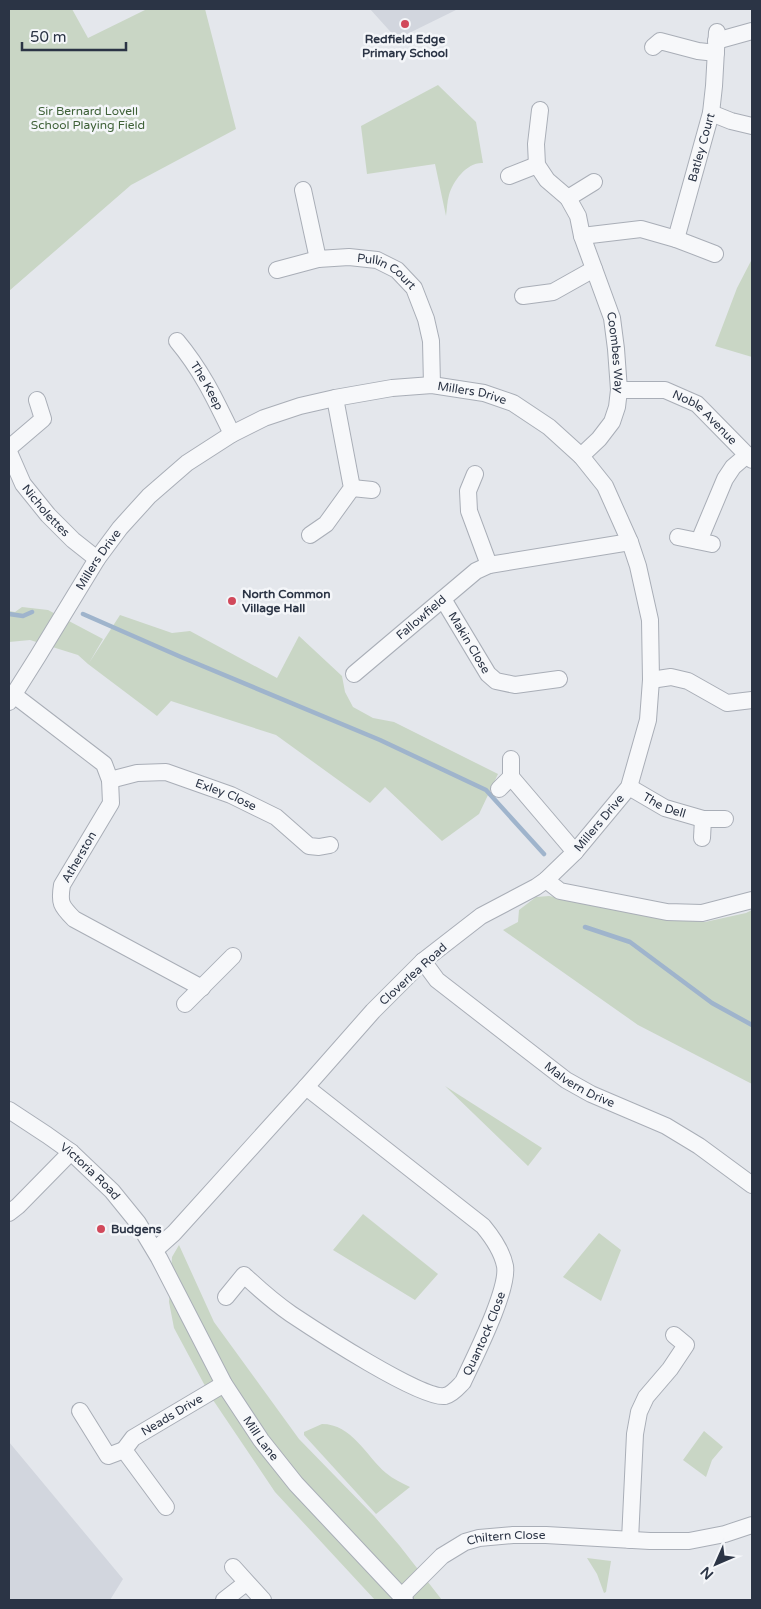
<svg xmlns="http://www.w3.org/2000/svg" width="761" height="1609" font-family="'Varela Round',sans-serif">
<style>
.built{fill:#d2d6de}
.green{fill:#c9d6c5}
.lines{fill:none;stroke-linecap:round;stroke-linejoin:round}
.stream{stroke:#9fb4cc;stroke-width:4.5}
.minor-casing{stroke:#a9aeb7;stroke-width:18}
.minor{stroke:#f7f8fa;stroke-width:16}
.poi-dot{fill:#d1495b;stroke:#f4f6f9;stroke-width:2}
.labels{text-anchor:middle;stroke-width:5;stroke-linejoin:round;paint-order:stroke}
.poi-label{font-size:12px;font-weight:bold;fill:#2b3445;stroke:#f4f6f9;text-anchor:start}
.park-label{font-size:12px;fill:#3f6138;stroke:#f4f6f9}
.street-label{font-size:12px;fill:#2b3445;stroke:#f4f6f9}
</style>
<rect width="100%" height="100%" fill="#e4e7ec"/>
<path class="built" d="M370 9H458L397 39Z
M9 1442 123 1579 110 1600H9Z"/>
<path class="green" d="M9 9H72L88 38 147 9H205L236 129 131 185 9 291Z
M438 85 476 122 483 163C467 162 453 181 449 195 447 202 447 209 446 216L435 164 367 174 361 126Z
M752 259V357L715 346 737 288Z
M22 607 48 610 103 639 89 663 120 615 172 633 190 631 277 678 299 636 342 676 345 692 353 707 373 718 394 722 498 774 479 814 442 841 385 787 370 803 276 735 171 701 157 716 88 664 78 655 30 640 9 642V611L15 612Z
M549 896 670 918 705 922 746 913 752 910V1084L638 1025 503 930 518 922 519 910 536 897Z
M445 1086 542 1148 528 1166Z
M363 1214 438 1274 415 1300 333 1250Z
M599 1233 621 1250 601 1301 563 1277Z
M179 1245 214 1322 299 1439 374 1516 399 1545 442 1600H375L275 1492 211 1397 174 1328 169 1302 172 1257Z
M322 1424C352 1424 366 1456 386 1473 393 1479 402 1483 410 1487L376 1514 304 1435V1432Z
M704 1431 723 1447 712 1460 706 1477 683 1460Z
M587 1558 611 1561 606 1592 604 1593 597 1574Z"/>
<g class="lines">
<path class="stream" d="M9 614 23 616 32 612
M83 614 181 657 380 740 486 790 544 854
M585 927 630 942 712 1003 752 1025"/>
<defs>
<g id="minor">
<path d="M716 41 752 31"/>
<path d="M653 47 660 41 698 51 716 53"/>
<path id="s1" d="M540 110 536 144 537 165 547 180 568 198 578 216 582 236 612 318 616 349 619 390 617 407 612 422 599 439 581 456"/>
<path d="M711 113 731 121 752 126"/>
<path d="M509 176 537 165"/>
<path d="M303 190 318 259"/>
<path d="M568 198 594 182"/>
<path d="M582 236 641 229 676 239 715 254"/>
<path id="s2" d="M676 239 711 113 714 86 717 32"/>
<path id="s3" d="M277 270 318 259 349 257 377 260 397 270 414 288 426 319 431 341 432 385"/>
<path d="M523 296 553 292 594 269"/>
<path id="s4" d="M177 341C202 371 215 399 232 434"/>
<path id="s5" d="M619 390H665L697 404 752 460"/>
<path d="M9 448 43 419 37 400"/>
<path id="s6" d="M9 452 23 484 48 515 73 540 97 559"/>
<path d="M475 474 468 491 469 511 489 565"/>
<path d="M352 488 372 490"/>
<path d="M310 535 326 524 352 488 335 398"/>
<path d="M678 537 712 544"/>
<path d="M699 541 725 479 733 467 747 455"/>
<path id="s7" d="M443 599 488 674 496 681 515 685 559 679"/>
<path id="s8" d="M354 674 476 571 489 565 630 542"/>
<path d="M651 680 671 677 688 681 727 703 752 700"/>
<path d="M14 695 104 764 110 780 111 803 62 885C59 903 61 906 74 919L202 988"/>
<path id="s9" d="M9 702 38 656 97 559 120 528 149 496 187 463 232 434 264 418 300 406 335 398 392 388 432 385 484 393 513 403 549 427 581 456 605 486 630 542 638 566 650 620 651 680 648 720 629 787 575 852 546 880 536 887 481 916 423 961 373 1011 306 1087 174 1233 155 1250"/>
<path d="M511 777 575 852"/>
<path id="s10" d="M110 780 137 773 166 772 231 795 276 817 309 846 319 847 330 845"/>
<path id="s11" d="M629 787 665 808 703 819H725"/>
<path d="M499 789 511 777V759"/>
<path d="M702 838 703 819"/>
<path d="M546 880 560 891 667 912 702 913 752 900"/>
<path id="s12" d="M423 961 437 980 566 1080 591 1094 666 1126 699 1146 752 1185"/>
<path d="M185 1004 233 956"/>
<path id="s13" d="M9 1110 47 1135 71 1152 112 1191 138 1223 159 1258 224 1384 261 1440 296 1484 405 1600"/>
<path d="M9 1213 18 1206 71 1152"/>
<path id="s14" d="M226 1297 244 1275C259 1289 275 1303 291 1314 315 1330 422 1400 445 1396 453 1394 458 1387 463 1382 474 1358 509 1290 505 1266 502 1251 493 1238 483 1226L306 1087"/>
<path d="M80 1411 108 1456 124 1450"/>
<path id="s15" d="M166 1507 124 1450 133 1438 224 1384"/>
<path d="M630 1540 635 1434 639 1412 646 1397 670 1369 686 1345 674 1335"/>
<path d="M233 1567 263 1600"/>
<path id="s16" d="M402 1596 442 1556 465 1542 479 1538 513 1535H546L650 1541H689L725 1534 752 1525"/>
<path d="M224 1600 246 1583"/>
</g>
</defs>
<use href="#minor" class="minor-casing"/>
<use href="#minor" class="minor"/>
</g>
<g class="poi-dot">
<circle cx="405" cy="24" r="5"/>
<circle cx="232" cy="601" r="5"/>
<circle cx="101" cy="1229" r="5"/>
</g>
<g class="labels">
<g class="poi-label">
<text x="405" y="43" text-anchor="middle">Redfield Edge<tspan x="405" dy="14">Primary School</tspan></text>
<text x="242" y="598">North Common<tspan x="242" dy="14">Village Hall</tspan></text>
<text x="111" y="1233">Budgens</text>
</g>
<g class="park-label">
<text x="88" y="115">Sir Bernard Lovell<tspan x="88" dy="14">School Playing Field</tspan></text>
</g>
<g class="street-label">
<text dy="4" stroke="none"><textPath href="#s2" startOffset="95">Batley Court</textPath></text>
<text dy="4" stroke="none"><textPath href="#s3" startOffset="115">Pullin Court</textPath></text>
<text dy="4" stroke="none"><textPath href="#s1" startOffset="264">Coombes Way</textPath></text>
<text dy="4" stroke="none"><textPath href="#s4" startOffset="54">The Keep</textPath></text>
<text dy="4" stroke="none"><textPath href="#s9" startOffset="602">Millers Drive</textPath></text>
<text dy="4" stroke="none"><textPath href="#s5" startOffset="95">Noble Avenue</textPath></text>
<text dy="4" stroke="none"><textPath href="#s6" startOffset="70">Nicholettes</textPath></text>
<text dy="4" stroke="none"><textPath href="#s9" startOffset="168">Millers Drive</textPath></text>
<text dy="4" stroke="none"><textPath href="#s8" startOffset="88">Fallowfield</textPath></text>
<text dy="4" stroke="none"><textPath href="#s7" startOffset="51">Makin Close</textPath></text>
<text dy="4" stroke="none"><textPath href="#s10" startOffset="121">Exley Close</textPath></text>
<text dy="4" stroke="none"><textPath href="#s11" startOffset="40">The Dell</textPath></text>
<text transform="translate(599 823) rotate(-50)" y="4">Millers Drive</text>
<text transform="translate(79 857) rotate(-60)" y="4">Atherston</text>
<text transform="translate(413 974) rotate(-42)" y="4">Cloverlea Road</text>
<text dy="4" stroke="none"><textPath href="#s12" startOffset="201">Malvern Drive</textPath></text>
<text dy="4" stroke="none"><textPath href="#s13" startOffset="102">Victoria Road</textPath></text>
<text dy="4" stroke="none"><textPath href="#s14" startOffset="341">Quantock Close</textPath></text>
<text dy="4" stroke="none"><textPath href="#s15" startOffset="131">Neads Drive</textPath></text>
<text dy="4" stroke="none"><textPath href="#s13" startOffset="421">Mill Lane</textPath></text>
<text dy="4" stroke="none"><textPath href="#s16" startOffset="125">Chiltern Close</textPath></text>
</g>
</g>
<rect width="761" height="1609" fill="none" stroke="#2b3445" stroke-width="20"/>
<g transform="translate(716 1564) rotate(225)" stroke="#f4f6f9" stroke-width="4" paint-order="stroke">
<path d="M0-4L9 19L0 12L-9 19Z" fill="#2b3445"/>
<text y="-8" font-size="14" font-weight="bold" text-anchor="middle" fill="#2b3445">N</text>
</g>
<path d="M22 42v8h104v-8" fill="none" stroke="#2b3445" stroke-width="2.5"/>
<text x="30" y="42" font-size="15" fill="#2b3445" stroke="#f4f6f9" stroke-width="4" paint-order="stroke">50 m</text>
</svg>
